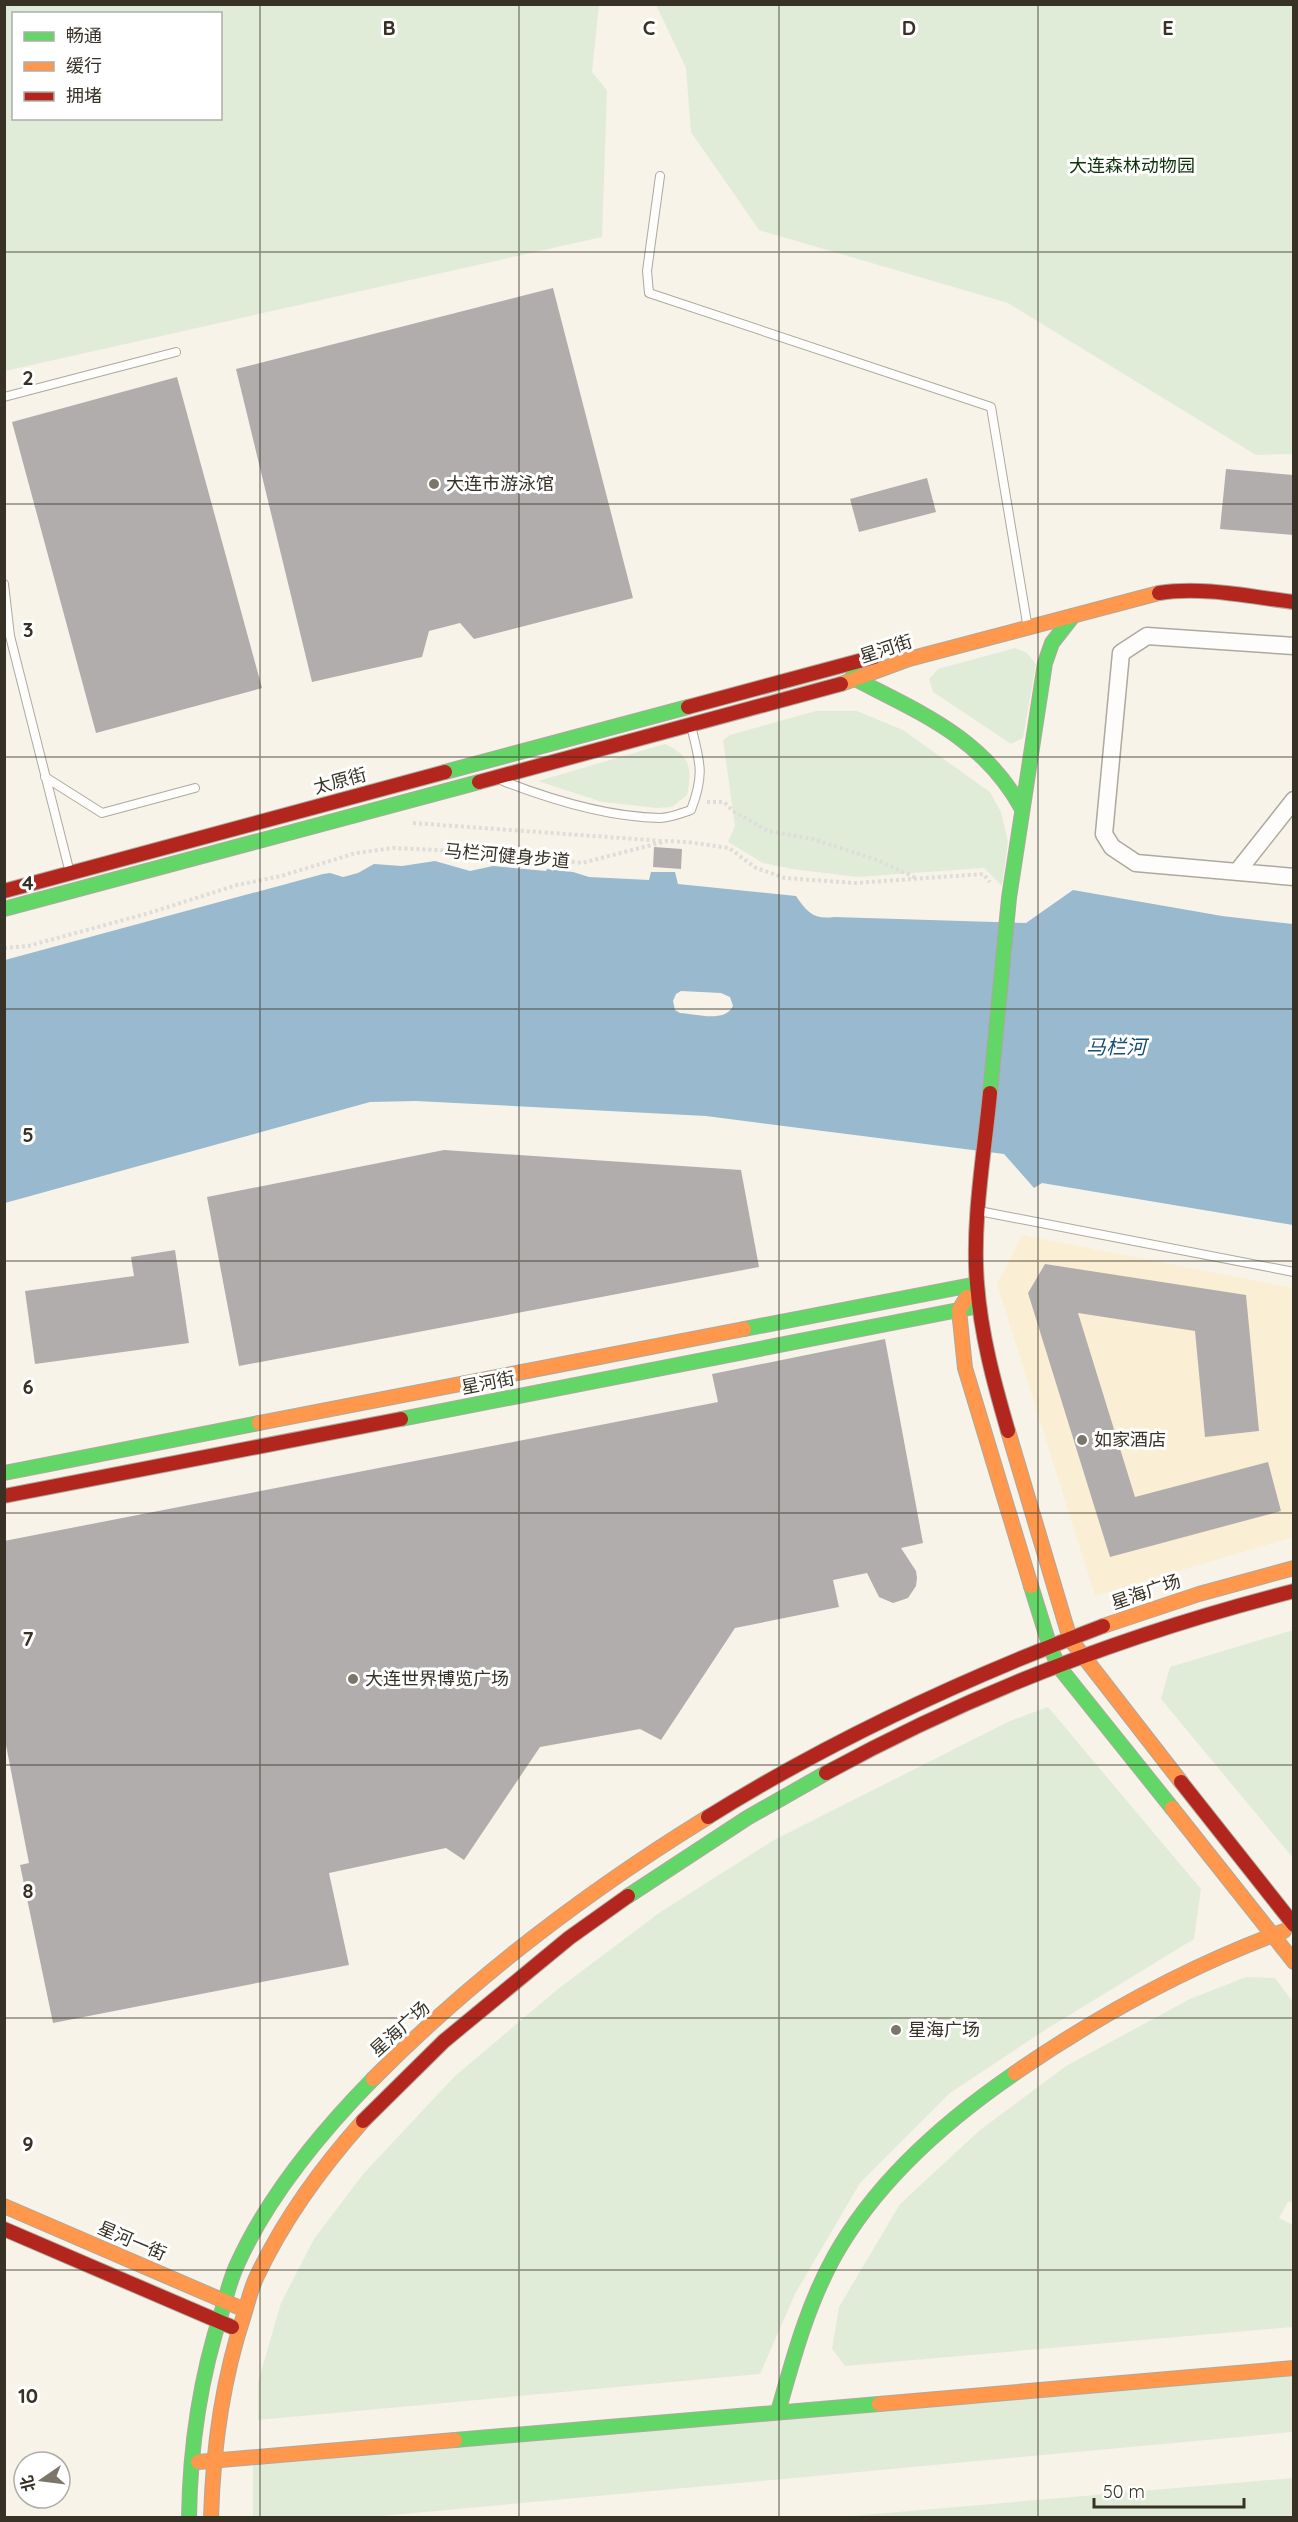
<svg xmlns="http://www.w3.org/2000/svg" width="1298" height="2522" font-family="Quicksand,'Noto Sans SC',sans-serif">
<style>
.built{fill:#faefd4}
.green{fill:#e1ecd8;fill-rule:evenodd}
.water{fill:#99b9ce;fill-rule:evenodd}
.building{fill:#b1adad}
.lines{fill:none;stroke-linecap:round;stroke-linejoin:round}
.lane-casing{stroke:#ada99e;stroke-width:10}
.street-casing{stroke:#ada99e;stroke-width:19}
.fast-casing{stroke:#ada99e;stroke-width:16}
.slow-casing{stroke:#ada99e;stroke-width:16}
.jam-casing{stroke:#ada99e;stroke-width:16}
.path{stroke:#deddd9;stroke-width:4;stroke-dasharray:3 3;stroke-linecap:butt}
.lane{stroke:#fefdfc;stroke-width:8}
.street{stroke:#fefdfc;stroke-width:16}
.fast{stroke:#63d668;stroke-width:14}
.slow{stroke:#ff974d;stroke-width:14}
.jam{stroke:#b3261e;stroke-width:14}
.grid{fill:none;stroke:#373225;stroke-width:1.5;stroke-opacity:0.55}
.poi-dot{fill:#7b7669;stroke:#fff;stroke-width:2}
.labels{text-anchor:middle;stroke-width:6;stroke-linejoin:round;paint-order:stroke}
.park-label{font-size:18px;fill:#0d3407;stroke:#fff}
.poi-label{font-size:18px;fill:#373225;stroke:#fff;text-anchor:start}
.street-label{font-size:18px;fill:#373225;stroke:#fff}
.water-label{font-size:20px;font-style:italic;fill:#154e72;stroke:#fff}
.grid-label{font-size:20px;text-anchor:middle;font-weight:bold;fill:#373225;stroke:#fff;stroke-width:6;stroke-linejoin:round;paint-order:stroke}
</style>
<rect width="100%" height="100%" fill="#f8f3e8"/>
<path class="built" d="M1022 1235 1293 1288V1537L1095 1596 997 1284Z"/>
<path class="green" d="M4 5H599L592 72 607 90 602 237 5 371ZM14 14H220V118H14Z
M656 5H1293V454L1256 455 1008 303 759 230 691 132 686 68Z
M1015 648 1027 653 1036 664 1023 738 1011 744 933 692 929 679 938 669Z
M816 711H857L903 730 990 792 1001 812 1008 842 1002 886 984 868 857 877 792 869 763 863 728 842 735 826 723 740 730 735Z
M665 744C691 756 692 768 687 795L672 807 657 808 602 802 538 781Z
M1293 1630H1294L1293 1858 1161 1699 1170 1667Z
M1048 1707 1201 1889 1194 1939 1045 2030 950 2093 860 2183 795 2294 760 2374 258 2420V2382L281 2303 314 2239 364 2173 455 2076 558 1989 659 1913 774 1840 1010 1721Z
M1246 1977 1275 1978 1293 2002V2202H1288L1279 2218 1293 2225V2327L845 2366 832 2349 839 2307 900 2204 980 2130 1066 2066 1190 1999Z
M1293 2374V2432L371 2517H253V2465Z
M1293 2478V2517H840Z"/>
<path class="water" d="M435 861 470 871 493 866 546 871 547 869 573 872 589 877 649 880 651 872H675L678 884 796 896C807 912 814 920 834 917L1026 923 1073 890 1222 916 1293 924V1225L1042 1183 1034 1188 1004 1154 706 1116 416 1101 370 1102 5 1203V960L323 874 330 873 343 877 358 873 374 864 402 866ZM681 991 721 993 730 997 733 1006C725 1023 696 1014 680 1013L675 1010 673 1001 676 994Z"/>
<path class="building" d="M553 288 633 598 474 639 460 623 429 631 422 657 312 682 236 369Z
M177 377 262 688 96 733 12 422Z
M1226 469 1293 475V535L1220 529Z
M927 478 936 512 859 532 850 499Z
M654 847 682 849 681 869 653 867Z
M444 1150 741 1170 759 1267 239 1366 207 1197Z
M175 1250 189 1343 35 1364 25 1291 134 1276 131 1257Z
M1045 1264 1246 1295 1259 1431 1205 1437 1195 1331 1078 1313 1135 1497 1268 1462 1281 1511 1110 1557 1028 1293Z
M885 1339 923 1543 901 1548 916 1571 917 1578 916 1586 908 1598 893 1603 879 1597 867 1573 833 1580 839 1607 735 1628 661 1740 640 1729 540 1747 464 1860 446 1848 329 1873 349 1965 53 2023 20 1865 29 1863 4 1735V1541L718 1402 712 1374Z"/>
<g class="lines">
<defs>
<path id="lane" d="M660 176 647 271 649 293 991 407 1028 629
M4 397 176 352
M4 584 10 636 70 873
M45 777 102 813 195 788
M503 781C552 800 607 817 660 818 670 818 682 813 691 810 705 774 700 762 691 726
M979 1211 1294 1272"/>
<path id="street" d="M1294 646 1147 636 1121 653 1104 834 1112 847 1136 863 1294 877
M1237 872 1294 800"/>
<path id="fast" d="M853 671 855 679C923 714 984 739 1022 809
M445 772 688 707
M4 909 479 782
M990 1093 1009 898 1045 663 1052 643 1073 616
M744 1329 977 1284
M401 1419 979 1306
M4 1473 259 1423
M1031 1586 1050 1647 1059 1667 1172 1808
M628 1896 747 1818 826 1773
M778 2412C793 2359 807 2306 834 2257 876 2181 945 2121 1015 2073
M455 2440 879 2404
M189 2518C190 2447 200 2378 222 2311 226 2296 230 2281 236 2267 267 2197 319 2134 373 2079"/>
<path id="slow" d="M841 684 909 659 1159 593
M967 1297 959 1310 965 1368 1031 1586
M259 1423 744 1329
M1008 1431 1070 1639 1181 1782
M1103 1626 1199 1594 1294 1568
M1172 1808 1294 1962
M1015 2073C1099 2015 1189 1966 1284 1931
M373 2079C472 1979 588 1891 708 1817
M4 2206 238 2307
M879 2404 1294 2368
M198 2462 455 2440
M211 2518C213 2448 222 2381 244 2315 248 2302 251 2288 257 2276 284 2219 321 2168 363 2121"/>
<path id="jam" d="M1159 593C1203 586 1251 597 1294 602
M688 707 874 657
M479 782 841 684
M4 891 445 772
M990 1093C984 1156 972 1221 977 1284 981 1335 994 1383 1008 1431
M4 1496 401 1419
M826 1773C972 1693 1132 1632 1294 1591
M1181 1782 1294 1925
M708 1817C833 1739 965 1678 1103 1626
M363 2121 444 2041 569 1938 628 1896
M4 2229 232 2327"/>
</defs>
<use href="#lane" class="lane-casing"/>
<use href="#street" class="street-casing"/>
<use href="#fast" class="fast-casing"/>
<use href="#slow" class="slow-casing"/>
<use href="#jam" class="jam-casing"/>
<path class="path" d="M707 802H724L733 811 768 831 813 839 877 860 916 878
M413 823 663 841
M4 948 28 946 149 913 237 885 281 876 356 853 393 848 503 853 582 863 667 841 687 842 729 848 756 868 785 878 855 883 983 874 990 882"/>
<use href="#lane" class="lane"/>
<use href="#street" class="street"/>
<use href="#fast" class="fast"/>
<use href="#slow" class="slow"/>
<use href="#jam" class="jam"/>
</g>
<path class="grid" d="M260 4V2518M519 4V2518M779 4V2518M1038 4V2518M4 252H1294M4 504H1294M4 757H1294M4 1009H1294M4 1261H1294M4 1513H1294M4 1765H1294M4 2018H1294M4 2270H1294"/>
<g class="poi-dot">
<circle cx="434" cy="484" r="6"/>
<circle cx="1082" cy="1440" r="6"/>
<circle cx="353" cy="1679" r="6"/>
<circle cx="896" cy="2030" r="6"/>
</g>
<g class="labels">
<g class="park-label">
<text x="1132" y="172">大连森林动物园</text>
</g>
<g class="poi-label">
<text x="446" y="490">大连市游泳馆</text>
<text x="1094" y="1446">如家酒店</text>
<text x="365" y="1685">大连世界博览广场</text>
<text x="908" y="2036">星海广场</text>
</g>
<g class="street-label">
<text transform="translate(886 649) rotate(-18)" y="6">星河街</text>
<text transform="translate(340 781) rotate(-15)" y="6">太原街</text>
<text transform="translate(507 856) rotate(5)" y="6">马栏河健身步道</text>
<text transform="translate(488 1383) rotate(-11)" y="6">星河街</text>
<text transform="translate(1146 1592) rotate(-19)" y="6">星海广场</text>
<text transform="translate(400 2029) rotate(-42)" y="6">星海广场</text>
<text transform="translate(132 2241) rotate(23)" y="6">星河一街</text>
</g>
<g class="water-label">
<text x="1116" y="1054">马栏河</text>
</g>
</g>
<g class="grid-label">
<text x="389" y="35">B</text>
<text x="649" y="35">C</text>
<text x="909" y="35">D</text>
<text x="1168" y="35">E</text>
<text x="28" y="385">2</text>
<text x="28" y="637">3</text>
<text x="28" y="890">4</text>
<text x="28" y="1142">5</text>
<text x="28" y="1394">6</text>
<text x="28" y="1646">7</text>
<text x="28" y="1898">8</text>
<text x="28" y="2151">9</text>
<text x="28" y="2403">10</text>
</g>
<rect width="1298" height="2522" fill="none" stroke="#373225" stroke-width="12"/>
<rect x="12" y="12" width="210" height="108" fill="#ffffff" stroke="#afada8" stroke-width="1.5"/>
<rect x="24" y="32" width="30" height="9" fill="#63d668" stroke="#afada8" stroke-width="1.5"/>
<text x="66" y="42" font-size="18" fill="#373225">畅通</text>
<rect x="24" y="62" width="30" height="9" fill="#ff974d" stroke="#afada8" stroke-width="1.5"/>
<text x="66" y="72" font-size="18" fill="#373225">缓行</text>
<rect x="24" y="92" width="30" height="9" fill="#b3261e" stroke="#afada8" stroke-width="1.5"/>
<text x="66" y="102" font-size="18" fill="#373225">拥堵</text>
<g transform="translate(42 2480) rotate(256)"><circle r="28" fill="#ffffff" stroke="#afada8" stroke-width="1.5"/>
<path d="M0-4.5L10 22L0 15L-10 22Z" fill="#7b7669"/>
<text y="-9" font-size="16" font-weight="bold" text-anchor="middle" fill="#373225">北</text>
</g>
<path d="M1094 2498v9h150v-9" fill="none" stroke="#373225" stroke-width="3"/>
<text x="1103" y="2498" font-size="18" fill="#373225" stroke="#ffffff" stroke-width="4.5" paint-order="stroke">50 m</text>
</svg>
